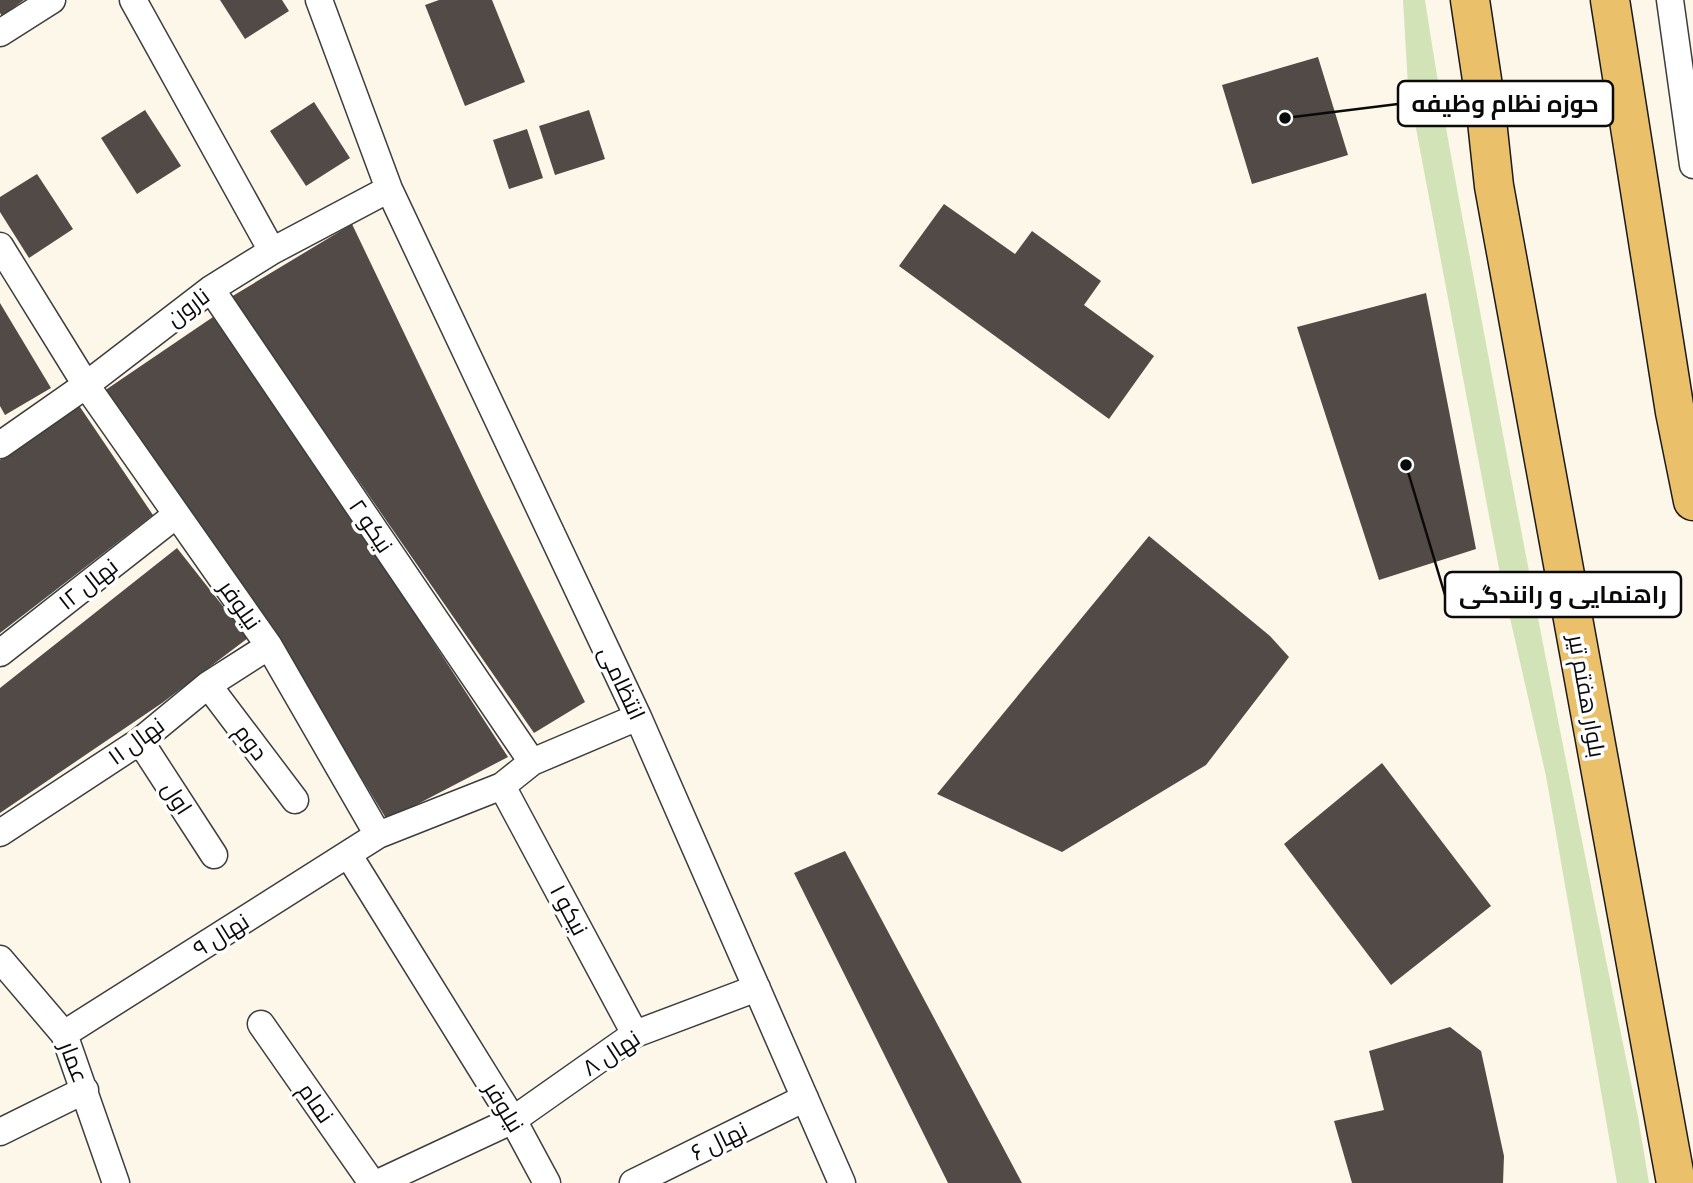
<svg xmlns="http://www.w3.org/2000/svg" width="1693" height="1183" font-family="'IBM Plex Serif',Cairo,serif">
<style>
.green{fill:#d2e3b7}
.building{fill:#514a47}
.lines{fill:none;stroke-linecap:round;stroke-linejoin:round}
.minor-casing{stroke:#3d3d3d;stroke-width:29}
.primary-casing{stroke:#1b1b1b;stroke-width:41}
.minor{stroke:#fff;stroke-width:26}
.primary{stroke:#ebc06b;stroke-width:38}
.labels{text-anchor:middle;stroke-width:7;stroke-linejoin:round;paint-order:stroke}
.street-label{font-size:23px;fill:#0a0a0a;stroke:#fff}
.leader{fill:none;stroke:#0a0a0a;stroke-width:2.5}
.callout-dot{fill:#0a0a0a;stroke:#fff;stroke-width:2.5}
.callout{fill:#fff;stroke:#0a0a0a;stroke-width:2.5}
.callout-label{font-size:24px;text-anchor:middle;font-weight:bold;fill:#0a0a0a}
</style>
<rect width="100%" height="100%" fill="#fdf7e9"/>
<path class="green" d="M1403 0H1425C1443 119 1466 236 1488 354 1535 609 1586 863 1638 1117L1649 1183H1617L1546 776 1500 574 1408 86Z"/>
<path class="building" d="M0 0H24L2 16 0 13Z
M220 0H282L289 11 245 39Z
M439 0H492L525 82 465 106 425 5Z
M1318 57 1348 155 1252 184 1222 85Z
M314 102 350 158 306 186 270 131Z
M145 110 181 166 137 194 101 138Z
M589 110 605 159 555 175 539 126Z
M527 129 543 178 509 189 493 140Z
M37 174 73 229 29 258 0 212V197Z
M944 204 1015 254 1032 231 1101 281 1084 305 1154 356 1109 419 899 266Z
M352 224 483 498 585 702 534 733 231 297Z
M1426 293 1476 549 1379 580 1297 327Z
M0 303 51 388 5 415 0 406Z
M213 317 415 614 508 757 387 820 320 710 104 391Z
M78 404 153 515 0 633V460Z
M1149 536 1270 636 1289 657 1206 765 1062 852 937 794Z
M177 548 248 638 162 703 0 813V688Z
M1382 763 1491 906 1391 985 1284 844Z
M845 851 1022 1183H948L794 873Z
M1450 1027 1481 1051 1504 1156 1503 1183H1352L1334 1121 1384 1110 1369 1051Z"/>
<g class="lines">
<defs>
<path id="minor" d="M133 0 272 251
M319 0 389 189 638 717 842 1183
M1670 0 1693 165
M0 33 52 0
M0 246 86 385 269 646 378 835
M211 289 532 762
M0 445 86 385 211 289 272 251 389 189
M0 653 176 515
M208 685 295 800
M140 741 214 855
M502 786 635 1034
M0 833 140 741 208 685 269 646
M348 854 513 1120 547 1183
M0 959 64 1034 116 1183
M261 1024 372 1183
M64 1034 378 835 502 786 532 762 638 717
M0 1132 85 1090
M378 1183 513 1120 635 1034 757 988
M633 1183 805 1098"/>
<path id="primary" d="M1470 0 1484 93 1494 186 1676 1183
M1610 0 1675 412 1693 501"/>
</defs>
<use href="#minor" class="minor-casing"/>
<use href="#primary" class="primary-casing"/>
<use href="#minor" class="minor"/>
<use href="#primary" class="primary"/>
</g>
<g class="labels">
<g class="street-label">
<text transform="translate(188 307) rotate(-37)" y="8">نارون</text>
<text transform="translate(371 526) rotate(56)" y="8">نیکو ۲</text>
<text transform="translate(88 584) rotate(-38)" y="8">نهال ۱۲</text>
<text transform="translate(240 605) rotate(55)" y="8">نیلوفر</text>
<text transform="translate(622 683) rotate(65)" y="8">انتظامی</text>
<text transform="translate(1587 696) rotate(80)" y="8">بلوار هفتم تیر</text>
<text transform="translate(136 741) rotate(-36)" y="8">نهال ۱۱</text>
<text transform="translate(251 742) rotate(53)" y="8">دوم</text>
<text transform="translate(177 798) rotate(57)" y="8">اول</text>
<text transform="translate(569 910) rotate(62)" y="8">نیکو ۱</text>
<text transform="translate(221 935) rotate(-32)" y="8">نهال ۹</text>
<text transform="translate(611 1053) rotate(-33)" y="8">نهال ۸</text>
<text transform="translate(74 1062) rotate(69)" y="8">عمار</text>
<text transform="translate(316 1103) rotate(55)" y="8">نمام</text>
<text transform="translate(504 1107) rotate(59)" y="8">نیلوفر</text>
<text transform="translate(719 1141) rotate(-26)" y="8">نهال ۶</text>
</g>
</g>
<path class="leader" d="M1285 118L1398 104M1406 465L1445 595"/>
<g class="callout-dot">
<circle cx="1285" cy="118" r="7"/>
<circle cx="1406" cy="465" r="7"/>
</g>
<g class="callout">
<rect x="1398" y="81" width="215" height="45" rx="7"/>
<rect x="1445" y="572" width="236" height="45" rx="7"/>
</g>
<g class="callout-label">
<text x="1505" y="112">حوزه نظام وظیفه</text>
<text x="1563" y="603">راهنمایی و رانندگی</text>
</g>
</svg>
